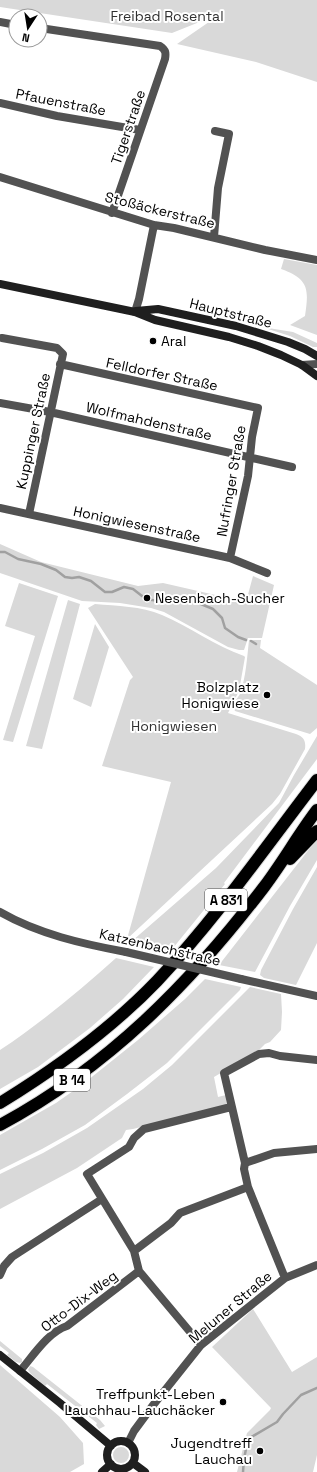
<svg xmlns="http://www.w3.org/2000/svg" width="317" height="1472" font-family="'Space Grotesk',sans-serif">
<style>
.green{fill:#d9d9d9}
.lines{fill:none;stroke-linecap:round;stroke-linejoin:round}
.stream{stroke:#a0a0a0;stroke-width:2.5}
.highway-casing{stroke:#dbdbdb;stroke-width:14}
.street{stroke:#525252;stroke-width:8}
.secondary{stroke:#1f1f1f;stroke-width:8}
.highway{stroke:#000;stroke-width:12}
.street-bridge{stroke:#525252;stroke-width:8}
.poi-dot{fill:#000;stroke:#fff;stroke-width:1.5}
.labels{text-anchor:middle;stroke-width:4;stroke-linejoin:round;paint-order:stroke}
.shield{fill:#fff;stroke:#4c4c4c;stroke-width:1}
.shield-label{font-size:13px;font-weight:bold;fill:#000}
.park-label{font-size:14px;fill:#303030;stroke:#fff}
.street-label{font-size:14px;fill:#000;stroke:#fff}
.poi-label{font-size:14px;fill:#000;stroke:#fff;text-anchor:end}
</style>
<rect width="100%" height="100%" fill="#fff"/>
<path class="green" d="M0 0H317V82L256 62 177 44 222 13 172 33 0 7Z
M284 259 317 265V335L290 325 305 316C309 289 309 279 281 269Z
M262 327 293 332 317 343V347H313L290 336Z
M0 544 41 562 138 586 163 583 246 602 253 576 274 585 262 638H248L244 650H239L228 647 164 612 151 608 120 603 82 601 0 573Z
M19 583 58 596 13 742 3 740 35 636 5 626Z
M68 600 80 604 42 749 26 746Z
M95 604C117 606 141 606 162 615 190 627 215 646 244 656L245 657 239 691 228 713 296 734C304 737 306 741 305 749L280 794 272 804 127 939 171 782 102 766 130 680 133 677 88 608Z
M95 624 109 647 91 707 73 699Z
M249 640H261L260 648 317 685V728L310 734 235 711C231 705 237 699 240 694 246 677 247 658 249 640Z
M317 736V759L224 883 225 884 169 953 130 944 132 941 216 868 279 803 294 775Z
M317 839V860L290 906 255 972 219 965Z
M317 867V943L296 985 264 978 260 975 261 970 293 909Z
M116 958 154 967 123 999 90 1028 38 1067 0 1089V1050C41 1023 79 991 116 958Z
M205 979 241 987 240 990 167 1063 127 1094 85 1125 42 1149 0 1170V1135L56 1103 83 1084 138 1040 185 999Z
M250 987 281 994 282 1012 281 1030 270 1042 265 1044 258 1051 214 1077 218 1097 226 1095 227 1105 133 1129 126 1130 122 1138 77 1168 0 1209V1174L43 1153 87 1128 143 1089 172 1065Z
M253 1309 292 1372 317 1357V1455L313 1472H237L247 1433 270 1410 271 1408 212 1347Z
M0 1341 22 1359V1362L20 1363 16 1362 7 1355 9 1353 0 1346Z
M0 1365 60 1417 83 1443 84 1464 70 1472H0Z
M30 1366 33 1367 100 1420 105 1426 99 1429 96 1425 97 1423 47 1384 45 1386 31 1374 28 1370Z
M113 1455a8 8 0 1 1 16 0a8 8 0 1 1-16 0Z"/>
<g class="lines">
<path class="stream" d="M0 552H5L18 559 41 564 56 570 65 577 72 578 79 577 91 581 105 592H112L124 587 133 589 142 596 152 600 162 601 172 600 180 602H196L213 609 222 618 225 628 238 637 246 640
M251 641 256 644
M243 1472 244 1459 248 1439 277 1422 283 1414 301 1395 317 1388"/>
<defs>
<path id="highway" d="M290 859 317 831
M0 1103C57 1068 111 1029 157 981 216 918 265 848 317 780
M0 1125C108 1067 190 984 264 887 283 862 298 835 317 810"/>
</defs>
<use href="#highway" class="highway-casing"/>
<path class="street" d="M0 22 16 25
M40 28 160 46C166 50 166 53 165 59L112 213
M0 103 57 116 140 130
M0 177 154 225 174 228 265 250 317 260
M214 237 218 188 229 134 215 131
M135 312 139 299 154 225
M2 338 57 348 63 354 29 514
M60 364 258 408 252 437 248 476 230 558
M302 365 317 364
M0 403 50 412 292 467
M0 508 230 558 267 573
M0 912C38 934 83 944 126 952
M241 979 317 996
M245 1163 274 1153 317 1149
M134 1251 171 1223 180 1213 248 1187
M0 1275 4 1266 12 1257 102 1199
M285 1278 248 1187 244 1169 245 1163 224 1073 259 1054 269 1053 280 1056 317 1060
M201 1345 139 1271 134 1251 87 1174 129 1147 134 1138 144 1129 231 1107
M20 1371C33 1356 48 1332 67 1326L139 1271
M128 1443 134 1431 154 1404 201 1345 285 1278 317 1265"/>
<path class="secondary" d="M0 284 135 312 155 320 229 337 258 346 281 355 302 365 317 376
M136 311 158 309 236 326 288 342 305 349 317 356
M0 1355 60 1403 111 1446
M107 1455a14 14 0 1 1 28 0a14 14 0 1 1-28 0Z
M133 1463 145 1472
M102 1472 111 1464"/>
<use href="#highway" class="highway"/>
<path class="street-bridge" d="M126 952 241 979"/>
</g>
<g class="poi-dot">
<circle cx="153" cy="341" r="4"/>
<circle cx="147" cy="598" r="4"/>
<circle cx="267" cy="695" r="4"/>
<circle cx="223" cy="1402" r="4"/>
<circle cx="260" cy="1451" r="4"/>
</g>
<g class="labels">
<g class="shield">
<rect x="205" y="889" width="42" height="22" rx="3"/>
<rect x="54" y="1069" width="36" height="22" rx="3"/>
</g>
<g class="shield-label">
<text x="226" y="905">A 831</text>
<text x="72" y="1085">B 14</text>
</g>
<g class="park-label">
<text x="167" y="21">Freibad Rosental</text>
<text x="174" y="731">Honigwiesen</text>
</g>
<g class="street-label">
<text transform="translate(61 102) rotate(11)" y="5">Pfauenstraße</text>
<text transform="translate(128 127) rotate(-71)" y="5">Tigerstraße</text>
<text transform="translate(160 210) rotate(14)" y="5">Stoßäckerstraße</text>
<text transform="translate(231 313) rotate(14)" y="5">Hauptstraße</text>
<text transform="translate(162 374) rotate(12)" y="5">Felldorfer Straße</text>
<text transform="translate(149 421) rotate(13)" y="5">Wolfmahdenstraße</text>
<text transform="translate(33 431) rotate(-78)" y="5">Kuppinger Straße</text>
<text transform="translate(231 481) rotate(-80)" y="5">Nufringer Straße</text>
<text transform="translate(137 524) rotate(12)" y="5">Honigwiesenstraße</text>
<text transform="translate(160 947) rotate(13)" y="5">Katzenbachstraße</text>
<text transform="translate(79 1301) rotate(-37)" y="5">Otto-Dix-Weg</text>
<text transform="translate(230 1307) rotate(-40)" y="5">Meluner Straße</text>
</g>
<g class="poi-label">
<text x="161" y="346" text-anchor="start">Aral</text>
<text x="155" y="603" text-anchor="start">Nesenbach-Sucher</text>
<text x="259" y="692">Bolzplatz<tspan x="259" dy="16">Honigwiese</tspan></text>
<text x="215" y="1399">Treffpunkt-Leben<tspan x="215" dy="16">Lauchhau-Lauchäcker</tspan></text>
<text x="252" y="1448">Jugendtreff<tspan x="252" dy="16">Lauchau</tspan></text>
</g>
</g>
<g transform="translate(28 28) rotate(192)"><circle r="19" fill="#ffffff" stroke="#999999"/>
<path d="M0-3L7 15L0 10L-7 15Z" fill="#000000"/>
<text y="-6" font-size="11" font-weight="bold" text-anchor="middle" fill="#000000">N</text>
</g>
</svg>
